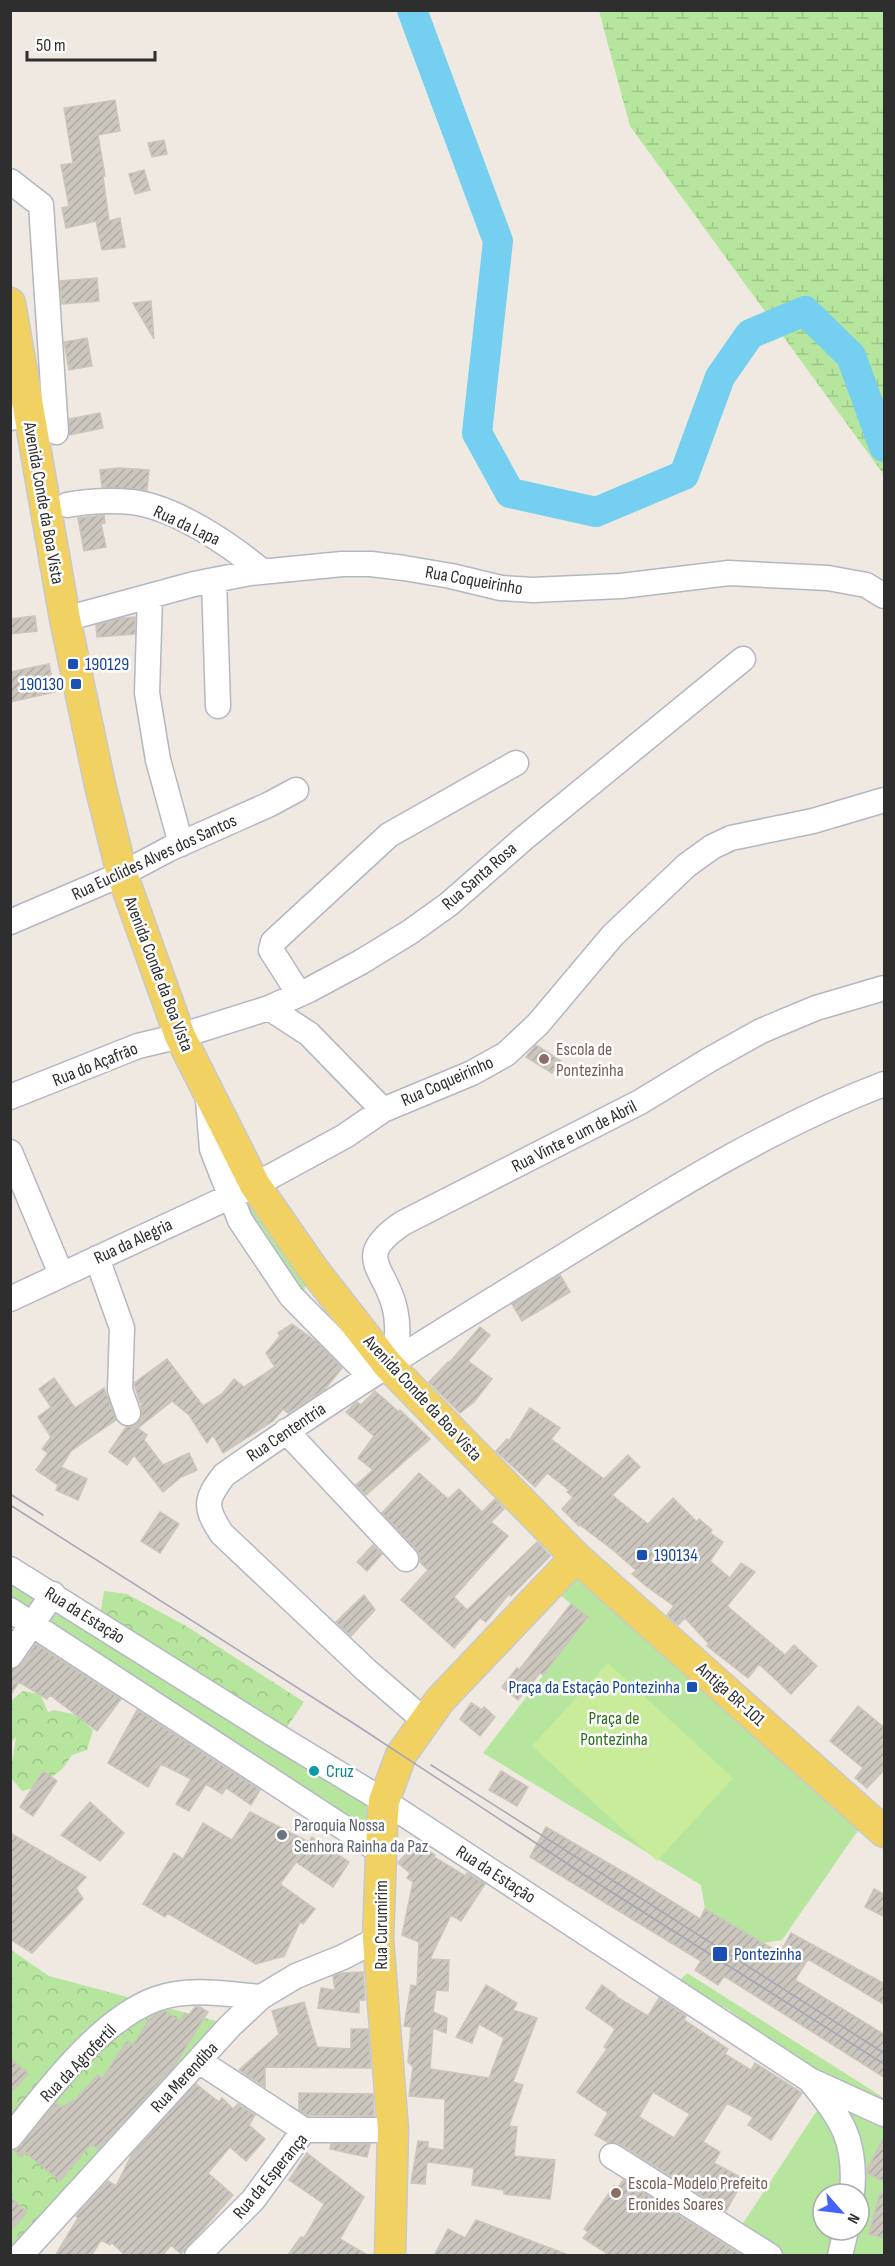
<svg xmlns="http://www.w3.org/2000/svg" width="895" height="2266" font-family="'Sofia Sans Condensed',sans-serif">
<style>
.forest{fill:url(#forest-crowns)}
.wetland{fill:url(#wetland-marsh)}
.park{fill:#b6e59e}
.pitch{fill:#c9ec9a}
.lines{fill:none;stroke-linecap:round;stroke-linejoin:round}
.river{stroke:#75cff0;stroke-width:30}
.building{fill:url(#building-hatch);stroke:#cbc5ba;stroke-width:1.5;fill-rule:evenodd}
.minor-casing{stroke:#b4b7c1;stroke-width:27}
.major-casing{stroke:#c9c9c9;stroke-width:33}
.minor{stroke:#fff;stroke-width:24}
.major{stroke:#f2d163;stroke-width:30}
.tram{stroke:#a3a6b8;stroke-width:1.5}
.transit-dot{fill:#1a4fb4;stroke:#fff;stroke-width:2}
.education-dot{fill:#8d6e63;stroke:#fff;stroke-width:2}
.culture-dot{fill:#0f9aa8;stroke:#fff;stroke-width:2}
.worship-dot{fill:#6b7280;stroke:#fff;stroke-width:2}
.labels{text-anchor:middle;stroke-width:5;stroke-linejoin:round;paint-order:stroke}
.street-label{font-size:18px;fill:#2e2e2e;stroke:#fff}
.transit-label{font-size:18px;fill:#164399;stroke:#fff;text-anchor:start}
.education-label{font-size:18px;fill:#785e54;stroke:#fff;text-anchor:start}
.park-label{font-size:18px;fill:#2c6e1b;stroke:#fff}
.culture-label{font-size:18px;fill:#0d838f;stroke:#fff;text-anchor:start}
.worship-label{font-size:18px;fill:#5b616d;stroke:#fff;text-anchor:start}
</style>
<defs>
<pattern id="forest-crowns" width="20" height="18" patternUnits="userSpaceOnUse" patternTransform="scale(1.5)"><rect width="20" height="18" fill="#b6e59e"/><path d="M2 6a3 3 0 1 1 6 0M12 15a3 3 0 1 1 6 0" fill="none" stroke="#9dc588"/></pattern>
<pattern id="wetland-marsh" width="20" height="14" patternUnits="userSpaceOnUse" patternTransform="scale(1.5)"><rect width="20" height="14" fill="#b6e59e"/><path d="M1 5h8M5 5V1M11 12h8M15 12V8" fill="none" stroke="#9dc588"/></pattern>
<pattern id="building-hatch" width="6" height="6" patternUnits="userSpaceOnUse" patternTransform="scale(1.5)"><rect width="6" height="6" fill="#cbc7bf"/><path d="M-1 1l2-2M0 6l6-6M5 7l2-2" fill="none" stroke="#afaba4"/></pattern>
</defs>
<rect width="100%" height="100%" fill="#efe9e1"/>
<path class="forest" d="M104 1591 127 1594 186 1626 304 1702 285 1730 100 1617Z
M23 1691 40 1694 48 1712 54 1710 77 1715 93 1730 87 1750 72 1755 63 1768 41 1786 22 1791 11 1778C11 1763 14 1752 16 1737L11 1743V1701Z
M10 1949 49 1976 231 2025 10 2255Z"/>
<path class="wetland" d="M599 11H884V475L630 126Z"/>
<path class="park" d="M249 1200 306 1285 304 1290 300 1291 242 1205Z
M576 1575 859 1829 782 1940 763 1943 705 1909 701 1885 483 1753 588 1618 559 1594Z
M10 1576 371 1803 365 1840 11 1602Z
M687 1973 884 2098V2255H847L854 2230H859V2211L866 2185 856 2130 845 2102 818 2077 728 2009 678 1982Z
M820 2106 844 2150 843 2194H823V2230H834L827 2255H785L740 2228Z"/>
<path class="pitch" d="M608 1663 733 1778 657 1861 532 1746Z"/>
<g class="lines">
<path class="river" d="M412 10 498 241 477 433 510 493 596 512 684 475 720 377 750 334 805 311 851 356 884 447"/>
</g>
<path class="building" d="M115 100 120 131 98 135 105 176H103L109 221 120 218 125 247 102 250 96 221 66 228 62 208 69 206 61 165 73 163 64 108Z
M164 140 167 154 152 157 148 143Z
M144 170 150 190 135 194 129 174Z
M97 278 99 301 62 304 60 281Z
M151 301 154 339 133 303Z
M87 338 92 366 69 370 64 342Z
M100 413 103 428 69 435V419Z
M119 468 149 470 147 490 102 487 100 470Z
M104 515 105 523 101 524 106 547 84 551 78 518Z
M35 616 37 631 10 634V619Z
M135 617V634L97 637 96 625 122 618Z
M49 664 55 692 10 702V672Z
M536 1045 561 1061 552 1073 526 1057Z
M560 1275 570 1292 522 1321 512 1304Z
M292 1324 317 1342 342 1368 325 1389 288 1413 283 1409 273 1421 223 1453 213 1435 207 1443 189 1415 172 1401 138 1428 147 1435 144 1440 163 1465 189 1453 197 1470 181 1477 163 1492 134 1455 127 1465 109 1452 126 1427 133 1426 138 1423 142 1416 141 1406 145 1400 140 1403 134 1383 167 1359 203 1406 222 1394 234 1379 244 1387 275 1367 266 1353 280 1336 278 1333Z
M480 1327 490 1335 468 1361 492 1379 474 1402 460 1413 429 1382 448 1362 449 1363Z
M54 1378 75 1408 104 1388 116 1420 71 1451 61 1467 87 1479 78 1500 56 1490 58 1485 36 1470 48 1453 42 1449 51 1437 38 1417 51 1407 39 1389Z
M375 1391 399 1412 400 1410 430 1439 366 1495 356 1485 373 1470 358 1458 374 1436 346 1412 357 1402 361 1405Z
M530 1408 560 1428 551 1439 604 1479 628 1455 640 1467 612 1495 648 1524 673 1498 697 1522 699 1519 712 1530 710 1533 723 1542 710 1561 730 1578 741 1563 755 1572 727 1606 785 1655 794 1645 817 1666 791 1694 759 1664 748 1678 707 1646 709 1644 685 1618 678 1625 667 1615 674 1606 646 1586 632 1574 636 1570 613 1550 580 1525 579 1526 562 1509 573 1497 567 1492 569 1490 547 1473 535 1487 496 1451 507 1439 509 1441Z
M419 1473 448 1499 459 1489 482 1512 495 1499 504 1509 491 1522 508 1536 454 1597 467 1610 537 1542 550 1556 511 1596 509 1594 486 1622 480 1618 454 1648 401 1600 428 1570 420 1562V1555L416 1549 382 1513Z
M160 1512 179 1524 160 1553 141 1541Z
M373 1545 382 1554 367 1571 357 1562Z
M364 1595 375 1610 351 1636 336 1622Z
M571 1604 588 1617 543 1675 540 1673 518 1700 502 1687 517 1668 519 1670Z
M36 1644 121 1699 97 1731 50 1695 47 1699 19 1682 10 1696V1670L21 1665Z
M471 1703 482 1710 484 1707 495 1717 480 1736 460 1719Z
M858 1706 885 1728V1769L867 1788 855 1778 863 1768 830 1741Z
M137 1710 260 1790 251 1805 226 1788 222 1794 206 1784 189 1811 176 1804 191 1779 161 1764 148 1787 108 1763Z
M43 1771 57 1781 33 1816 20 1807Z
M501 1771 528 1787 517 1806 489 1790Z
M90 1802 124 1833 100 1861 61 1835Z
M250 1812 309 1842 312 1837 349 1862 333 1887 296 1862 280 1884 315 1909 303 1924 300 1922 284 1956 256 1964 167 1913 165 1917 143 1904 174 1853 183 1859 203 1823 232 1840Z
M546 1827 639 1881 700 1919 705 1909 780 1953 791 1933 885 1984V2005L808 1959 795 1980 885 2035V2078L724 1976 718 1985 695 1970 701 1961 530 1857Z
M10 1833 86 1877 76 1888 83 1899 32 1953 10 1939Z
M416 1842 435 1855 434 1857 465 1876 467 1873 485 1884 461 1921 451 1915 430 1959 449 1960 448 1991 436 1990 433 2012 447 2018 446 2033 433 2028 430 2069 489 2078 504 2038 479 2024 472 2043 456 2037 486 1985 517 2003 513 2010 537 2018 513 2082 523 2085 509 2126 517 2127 514 2156 555 2160 550 2199 504 2194V2190L472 2185 474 2168 427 2162 425 2184 411 2183 418 2141 428 2142V2148L444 2150 445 2099 409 2096 413 2067 408 2062 411 2027 404 2026 411 1985 417 1986 419 1942 402 1935 413 1882 407 1878 410 1873 398 1863Z
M874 1889 885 1895V1917L865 1907Z
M363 1972 365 2000H359V2013L318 2008 321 1988 335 1990 333 1976 341 1973Z
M602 1985 616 1995 615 1996 648 2016 659 1998 686 2016 684 2020 728 2049 725 2054 751 2070 755 2063 802 2093 771 2140 748 2125 753 2117 727 2103 703 2142 720 2152 714 2163 744 2179 726 2211 620 2144 609 2143 595 2135 608 2113 577 2092 607 2049 604 2047 615 2029 586 2008ZM653 2092 690 2114 674 2138 639 2117Z
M304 2002 317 2047 351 2049V2029H368L371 2068 265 2067V2087L239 2070 279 2034 272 2011Z
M195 2007H200L208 2012 174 2066 99 2148 90 2145 60 2181 25 2152 22 2157 14 2150 21 2146 56 2103 61 2107 75 2100 98 2075 102 2079 127 2041 133 2045 150 2018 165 2011 180 2021 185 2013 189 2015Z
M10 2058 28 2074 10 2093Z
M196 2084 219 2102 222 2098 233 2109 238 2104 255 2115 249 2125 265 2139 246 2161 230 2147 208 2173 233 2195 181 2254 171 2245 162 2256H126L111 2242 110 2245 101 2240 91 2256H55L78 2218 76 2216 108 2181 116 2186 132 2154Z
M299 2093 373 2094 374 2116 307 2115 299 2110Z
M885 2135V2182L867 2173V2170Z
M331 2144H370L367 2157 330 2149Z
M307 2153 364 2197 340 2239 369 2256H287L301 2237 304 2238 324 2204 289 2180Z
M623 2180 743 2256H611L583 2238 588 2232 584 2229 614 2186 618 2188Z
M880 2193 885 2194V2238L869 2234Z
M10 2197 27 2212 10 2231Z
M476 2220 566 2254V2256H434L448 2229 465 2238Z"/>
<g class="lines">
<defs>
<path id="minor" d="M10 181 41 205 56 432
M10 418 28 414
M67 505C89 501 110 500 132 502 175 507 229 544 262 571
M214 580 218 706
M150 596 147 693 158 760 181 844
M65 619 194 584 250 573 342 564H371L404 568 451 576 501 588 533 590 621 586 729 573 828 578 866 585 884 596
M10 922 122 874 169 849 268 805 296 790
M299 994 271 950 273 942 389 835 516 763
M269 1008 309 1034 383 1110
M10 1097 138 1046 180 1036 269 1008 309 990 361 962 410 932 449 904 523 839 743 659
M208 1100 212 1149 240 1220 291 1296 370 1376
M10 1152 61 1274
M97 1258 122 1328 120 1390 128 1413
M10 1299 255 1185 345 1136 383 1110 472 1073 506 1054 538 1024 613 935 687 865 712 847 731 838 813 821 884 800
M396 1360C397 1343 399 1326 395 1309 386 1267 351 1258 403 1223L640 1102 709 1060 761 1031 816 1008 884 988
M286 1431 406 1559
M10 1569 275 1735 384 1801 810 2080C842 2120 857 2140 852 2194
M10 1610 381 1852
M10 1656 53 1594
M425 1721 366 1670 222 1534C204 1507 205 1500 224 1475 334 1397 449 1326 564 1256 668 1192 771 1127 884 1084
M199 2061 304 2130
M812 2081 884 2114
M304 2130H393
M10 2137C48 2091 99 2020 156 1999 188 1987 227 1994 261 1997
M612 2156 770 2256
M20 2256 231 2025 261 1997 296 1976 343 1957 378 1939
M197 2256 253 2200 304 2130
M840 2256 846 2230"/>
<path id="major" d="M10 303 65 619 100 785 122 874 180 1036 255 1185 313 1269 388 1365 453 1432 576 1557 884 1832
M390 2256 393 2130 378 1939 382 1827 384 1801 401 1755 440 1700 576 1557"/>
</defs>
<use href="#minor" class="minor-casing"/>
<use href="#major" class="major-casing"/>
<use href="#minor" class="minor"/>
<use href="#major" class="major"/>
<path class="tram" d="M10 1494 43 1515
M10 1505 353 1723 583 1874 884 2064
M431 1765 884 2053"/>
</g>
<g class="transit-dot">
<rect x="67" y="658" width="12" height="12" rx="3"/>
<rect x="70" y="678" width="12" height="12" rx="3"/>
<rect x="636" y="1549" width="12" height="12" rx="3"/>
<rect x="686" y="1681" width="12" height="12" rx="3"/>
<rect x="712" y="1946" width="16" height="16" rx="3"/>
</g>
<g class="education-dot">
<circle cx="544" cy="1059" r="6"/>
<circle cx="616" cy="2193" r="6"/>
</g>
<circle class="culture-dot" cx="314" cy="1771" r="6"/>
<circle class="worship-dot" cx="282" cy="1835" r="6"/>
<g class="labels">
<g class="street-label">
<text transform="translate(44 503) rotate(80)" y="6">Avenida Conde da Boa Vista</text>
<text transform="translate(187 525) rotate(25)" y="6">Rua da Lapa</text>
<text transform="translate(474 580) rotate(10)" y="6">Rua Coqueirinho</text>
<text transform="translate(154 857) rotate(-25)" y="6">Rua Euclides Alves dos Santos</text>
<text transform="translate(479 876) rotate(-41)" y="6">Rua Santa Rosa</text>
<text transform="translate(159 974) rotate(69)" y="6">Avenida Conde da Boa Vista</text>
<text transform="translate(95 1064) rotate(-22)" y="6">Rua do Açafrão</text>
<text transform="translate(447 1081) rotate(-24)" y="6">Rua Coqueirinho</text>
<text transform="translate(574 1136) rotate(-27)" y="6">Rua Vinte e um de Abril</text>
<text transform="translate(133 1241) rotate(-25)" y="6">Rua da Alegria</text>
<text transform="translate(423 1398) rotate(47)" y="6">Avenida Conde da Boa Vista</text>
<text transform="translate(286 1432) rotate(-34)" y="6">Rua Cententria</text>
<text transform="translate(85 1615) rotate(32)" y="6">Rua da Estação</text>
<text transform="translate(731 1694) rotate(42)" y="6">Antiga BR-101</text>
<text transform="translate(496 1874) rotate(33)" y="6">Rua da Estação</text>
<text transform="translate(381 1925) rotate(-90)" y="6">Rua Curumirim</text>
<text transform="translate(78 2063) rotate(-46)" y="6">Rua da Agrofertil</text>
<text transform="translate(184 2077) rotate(-47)" y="6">Rua Merendiba</text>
<text transform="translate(270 2176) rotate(-50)" y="6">Rua da Esperança</text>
</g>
<g class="transit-label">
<text x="85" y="670">190129</text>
<text x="64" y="690" text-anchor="end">190130</text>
<text x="654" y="1561">190134</text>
<text x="680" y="1693" text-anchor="end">Praça da Estação Pontezinha</text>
<text x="734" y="1960">Pontezinha</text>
</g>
<g class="education-label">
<text x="556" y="1055">Escola de<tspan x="556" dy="21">Pontezinha</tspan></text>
<text x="628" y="2189">Escola-Modelo Prefeito<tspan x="628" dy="21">Eronides Soares</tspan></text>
</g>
<g class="park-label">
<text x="614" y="1724">Praça de<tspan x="614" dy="21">Pontezinha</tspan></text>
</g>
<g class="culture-label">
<text x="326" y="1777">Cruz</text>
</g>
<g class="worship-label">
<text x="294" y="1831">Paroquia Nossa<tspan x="294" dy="21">Senhora Rainha da Paz</tspan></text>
</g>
</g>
<rect width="895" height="2266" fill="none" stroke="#2e2e2e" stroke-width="24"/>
<g transform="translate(841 2212) rotate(118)"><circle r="28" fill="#ffffff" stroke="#ababab" stroke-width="1.5"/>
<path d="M0-4.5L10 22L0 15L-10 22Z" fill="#4264fb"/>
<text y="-9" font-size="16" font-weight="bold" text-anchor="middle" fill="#2e2e2e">N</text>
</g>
<path d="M27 51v9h128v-9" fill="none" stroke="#2e2e2e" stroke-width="3"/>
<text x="36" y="51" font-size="18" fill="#2e2e2e" stroke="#ffffff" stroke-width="4.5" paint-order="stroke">50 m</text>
</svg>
